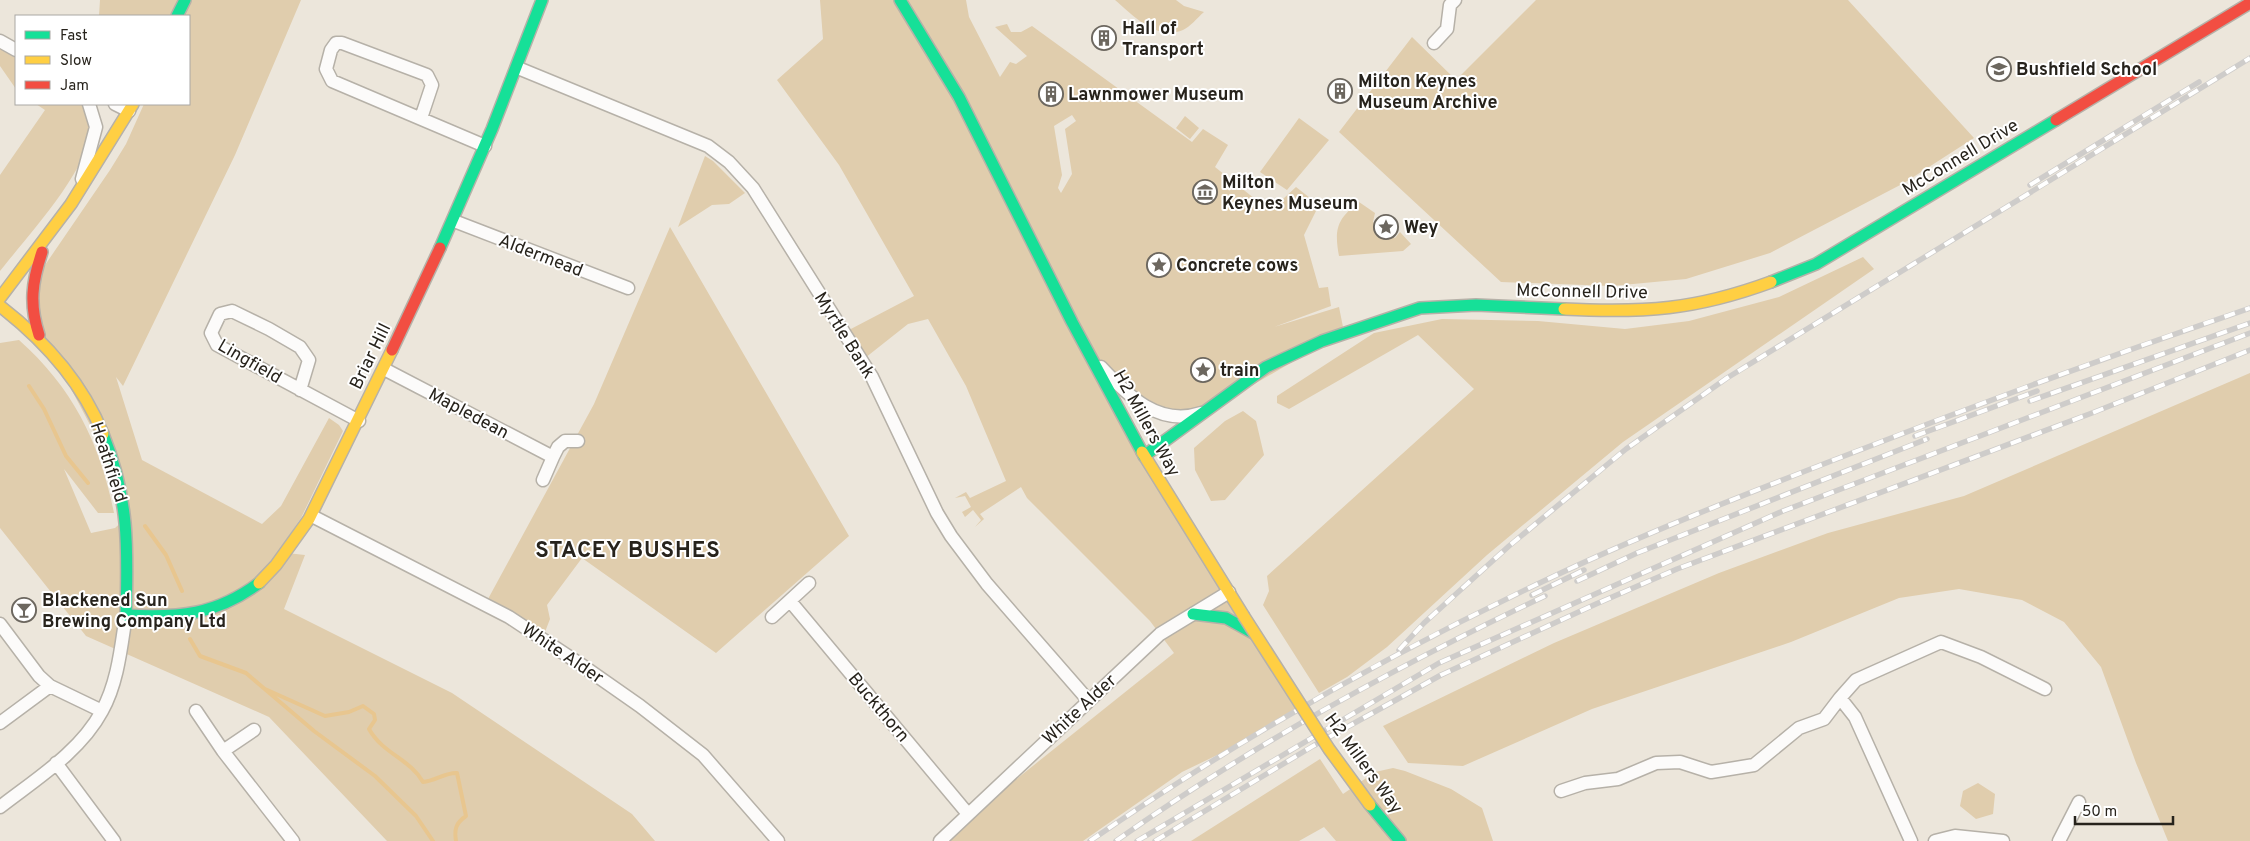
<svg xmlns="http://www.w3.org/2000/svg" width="2250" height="841" font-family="Overpass,sans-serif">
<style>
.green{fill:#e0cdad;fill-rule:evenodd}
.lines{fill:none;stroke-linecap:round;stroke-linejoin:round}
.stream{stroke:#e8c68f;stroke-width:4}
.street-casing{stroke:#b6b1a8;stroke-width:15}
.fast-casing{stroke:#b6b1a8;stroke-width:14}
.slow-casing{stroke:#b6b1a8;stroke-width:14}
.jam-casing{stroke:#b6b1a8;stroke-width:14}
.street{stroke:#fcfbfa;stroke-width:12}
.fast{stroke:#16e098;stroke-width:11}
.slow{stroke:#ffcf43;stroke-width:11}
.jam{stroke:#f24e42;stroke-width:11}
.rail-casing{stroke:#ceccca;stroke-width:5.5}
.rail{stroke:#fff;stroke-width:4;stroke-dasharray:11;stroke-linecap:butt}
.slow-bridge-casing{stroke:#b6b1a8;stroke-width:14;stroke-linecap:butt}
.slow-bridge{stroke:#ffcf43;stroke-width:11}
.labels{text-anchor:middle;stroke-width:4;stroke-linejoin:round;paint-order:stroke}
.poi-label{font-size:18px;font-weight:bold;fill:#27231c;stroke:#fff;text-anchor:start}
.street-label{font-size:18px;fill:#27231c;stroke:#fff}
.district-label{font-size:22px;font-weight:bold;letter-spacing:1px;fill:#27231c;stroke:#fff}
</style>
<rect width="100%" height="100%" fill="#ece6db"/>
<path class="green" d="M100 0H301L235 155 123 386 116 377 142 460 262 524 281 506 329 418 339 425 343 431 301 518 278 552 305 555 284 609 452 693 632 814 655 841H387L269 717 86 636 0 528V343L19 340C73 388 100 443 114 513H98L64 469 91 533 115 528 126 518 117 476 30 311 43 268 110 170 126 144 144 104H189V16H99Z
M820 0H966L969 17 1000 77 1010 62 1016 64 1027 56 995 27 1007 24 1011 32H1021L1032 26 1192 142 1203 129 1228 145 1215 167 1270 211 1296 187 1319 205 1304 235 1319 288 1328 287 1331 306 1274 327 1339 307 1344 332 1208 411 1158 414 1093 359 1301 707 1234 747 1182 772 1083 841H939L1174 653 1150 621 1027 498 1021 487 980 514 984 519 975 527 981 520 973 510 965 517 962 512 971 507 965 496 955 498 966 492 970 498 1006 481 966 386 928 319 908 324 865 358 847 331 914 296 839 165 777 80 823 39ZM1072 115 1076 121 1065 129 1072 174 1061 193 1058 188 1062 175 1054 126Z
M1115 0H1176L1184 6 1204 12C1197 18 1190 27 1183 30 1156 41 1134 16 1115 0Z
M1536 0H1848L1974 138 1904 183 1770 253 1686 279 1612 286 1501 282 1339 132 1412 37 1456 80Z
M0 49 16 58V89L0 66Z
M36 104H82C86 112 91 119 91 129 89 170 26 238 0 271V175L45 110Z
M1185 116 1199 128 1190 139 1176 128Z
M1299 118 1329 140 1287 190 1260 172Z
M705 156 713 161 745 193 729 204 712 205 678 227Z
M1359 202 1375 213 1373 222 1395 238 1400 232 1411 244 1403 251 1339 256C1334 229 1337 219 1359 202Z
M670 227 849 536 716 653 582 558 547 605 550 619 545 632 488 599 594 404Z
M1863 257 1874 269 1623 442 1487 555 1387 647 1347 677 1319 693 1263 605 1269 591 1267 576 1474 389 1418 335 1289 409 1277 403V396L1374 333 1442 319 1538 321 1625 329 1689 321 1779 297Z
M2250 373V841H2168L2136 763 2101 667 2064 622 2022 600 1959 589 1899 598 1791 642 1592 709 1463 766 1408 763 1383 726 1554 643 1719 573 1828 533 1964 496Z
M1243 411 1256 421 1264 455 1225 500 1211 501 1195 470 1194 448 1225 421Z
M1320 759 1343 794 1375 772 1393 768 1405 771 1451 789 1482 808 1493 841H1336L1324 827 1299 841H1191Z
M1978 783 1995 794 1993 814 1976 819 1960 806 1963 791Z"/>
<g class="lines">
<path class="stream" d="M29 386 44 409 66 456 88 483
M145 526 166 555 182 591
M190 639 200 656 246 673 314 731 375 776 416 816 433 841
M265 689 325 716 349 712 363 706 374 714 375 720 369 729C383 754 410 759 423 782 435 781 446 772 457 773L466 816C456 823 454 829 456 841"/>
<defs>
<path id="street" d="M0 41 16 50
M1434 43 1447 29 1450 5 1455 0
M518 68 708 146 729 162 753 188 872 377 937 513 951 536 987 584 1088 700
M115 104 129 111
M421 118 432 85 427 75 342 43H336L331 50 326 69 332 81 485 146
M82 179 96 127 89 104
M454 221 628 288
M1101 367C1128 396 1159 427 1201 413
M384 369 553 457 558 447 565 441H578
M300 390 309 360 300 347 269 329 232 311 220 314 211 333 217 345 359 421
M543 480 553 457
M312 516 509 617 580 664 640 706 703 755 778 841
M790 601 968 814
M772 617 809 583
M0 624 39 676 50 686 102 711
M196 711 223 751 293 841
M0 723 50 686
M223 751 254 730
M56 763 114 841
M1561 791 1585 783 1618 779 1656 763 1680 762 1711 772 1754 765 1799 728 1824 719 1840 698
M0 807C36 779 80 752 102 711 118 682 121 647 126 615
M940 841 1160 634 1229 592
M1911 841 1855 717 1840 698 1856 680 1941 642 1981 657 2045 689
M1935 841 1955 836 2003 841
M2059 841 2079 802"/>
<path id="fast" d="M900 0 959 97 1072 322 1142 452
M177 16 185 0
M440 248 492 129 542 0
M1771 282 1816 264 2056 120
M103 434C129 498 128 547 126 615 179 618 216 615 259 583
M1144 456 1266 367 1322 341 1420 308 1476 305 1564 309
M1193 614 1226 618 1253 633
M1370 805 1400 841"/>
<path id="slow" d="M0 298 71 204 133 104
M0 306C44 340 82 382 103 434
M1564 309C1644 313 1695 310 1771 282
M1142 452 1243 615
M259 583 276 565 309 519 392 350"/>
<path id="jam" d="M2056 120 2250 3
M39 335C29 304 32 282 42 252
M392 350 440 248"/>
</defs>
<use href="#street" class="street-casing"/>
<use href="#fast" class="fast-casing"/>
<use href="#slow" class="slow-casing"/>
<use href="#jam" class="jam-casing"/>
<use href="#street" class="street"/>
<use href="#fast" class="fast"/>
<use href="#slow" class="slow"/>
<use href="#jam" class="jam"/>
<defs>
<path id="rail" d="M2030 185 2199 82
M2030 401 2250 323
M1915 436 2037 391
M1577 581 1637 553 1927 439
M1532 595 1584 570
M1399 650 1424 623 1509 546 1626 449 1727 378 2250 58
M1090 841C1235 741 1389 654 1548 579 1643 534 1741 496 1839 458 1975 405 2112 355 2250 308
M1116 841C1250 746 1397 666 1545 596
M1137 841 1439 663 1783 511 2250 333
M1155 841 1313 746 1441 675 1596 604 1677 569 2092 413 2250 350"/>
</defs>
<use href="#rail" class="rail-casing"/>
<use href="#rail" class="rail"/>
<defs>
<path id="slow-bridge" d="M1243 615 1329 749 1370 805"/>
</defs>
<use href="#slow-bridge" class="slow-bridge-casing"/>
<use href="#slow-bridge" class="slow-bridge"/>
</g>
<defs>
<symbol id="building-ring" viewBox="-11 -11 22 22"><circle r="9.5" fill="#fff" stroke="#6c675f" stroke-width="1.5"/><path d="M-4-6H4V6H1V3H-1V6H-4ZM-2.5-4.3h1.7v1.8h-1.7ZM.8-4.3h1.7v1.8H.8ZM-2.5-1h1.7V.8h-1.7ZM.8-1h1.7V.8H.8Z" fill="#6c675f"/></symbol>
<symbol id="school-ring" viewBox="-11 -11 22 22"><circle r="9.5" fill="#fff" stroke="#6c675f" stroke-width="1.5"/><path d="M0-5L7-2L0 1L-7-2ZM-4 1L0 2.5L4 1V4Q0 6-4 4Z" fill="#6c675f"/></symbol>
<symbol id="museum-ring" viewBox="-11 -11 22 22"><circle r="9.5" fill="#fff" stroke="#6c675f" stroke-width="1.5"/><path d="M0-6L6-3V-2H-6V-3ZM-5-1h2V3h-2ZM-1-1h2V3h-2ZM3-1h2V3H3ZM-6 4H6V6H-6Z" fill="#6c675f"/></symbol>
<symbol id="sight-ring" viewBox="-11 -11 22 22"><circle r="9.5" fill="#fff" stroke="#6c675f" stroke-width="1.5"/><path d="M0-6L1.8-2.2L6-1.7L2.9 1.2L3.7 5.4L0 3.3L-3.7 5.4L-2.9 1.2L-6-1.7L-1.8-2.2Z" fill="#6c675f"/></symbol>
<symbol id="bar-ring" viewBox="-11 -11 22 22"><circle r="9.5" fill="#fff" stroke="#6c675f" stroke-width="1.5"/><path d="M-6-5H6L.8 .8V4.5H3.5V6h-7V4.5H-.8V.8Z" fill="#6c675f"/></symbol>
</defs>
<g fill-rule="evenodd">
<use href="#building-ring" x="1090" y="24" width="28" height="28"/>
<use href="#school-ring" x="1985" y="55" width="28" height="28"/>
<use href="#building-ring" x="1326" y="77" width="28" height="28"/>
<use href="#building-ring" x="1037" y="80" width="28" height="28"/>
<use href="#museum-ring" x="1191" y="178" width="28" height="28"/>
<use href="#sight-ring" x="1372" y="213" width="28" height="28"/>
<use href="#sight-ring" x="1145" y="251" width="28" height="28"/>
<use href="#sight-ring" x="1189" y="356" width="28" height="28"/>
<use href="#bar-ring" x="10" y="596" width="28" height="28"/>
</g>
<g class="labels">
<g class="poi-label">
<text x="1122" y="34">Hall of<tspan x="1122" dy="21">Transport</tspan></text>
<text x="2016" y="75">Bushfield School</text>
<text x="1358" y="87">Milton Keynes<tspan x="1358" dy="21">Museum Archive</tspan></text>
<text x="1068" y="100">Lawnmower Museum</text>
<text x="1222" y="188">Milton<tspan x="1222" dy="21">Keynes Museum</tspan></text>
<text x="1404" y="233">Wey</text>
<text x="1176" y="271">Concrete cows</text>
<text x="1220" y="376">train</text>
<text x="42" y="606">Blackened Sun<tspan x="42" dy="21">Brewing Company Ltd</tspan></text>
</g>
<g class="street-label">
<text transform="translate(1960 157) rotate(-31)" y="6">McConnell Drive</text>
<text transform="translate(541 255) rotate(21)" y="6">Aldermead</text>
<text transform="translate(1582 291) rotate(1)" y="6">McConnell Drive</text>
<text transform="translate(845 335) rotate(58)" y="6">Myrtle Bank</text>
<text transform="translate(370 356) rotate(-64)" y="6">Briar Hill</text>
<text transform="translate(250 361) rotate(30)" y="6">Lingfield</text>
<text transform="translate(469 413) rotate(28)" y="6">Mapledean</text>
<text transform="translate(1147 423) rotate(61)" y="6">H2 Millers Way</text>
<text transform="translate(109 462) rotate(72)" y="6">Heathfield</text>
<text transform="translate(563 653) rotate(34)" y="6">White Alder</text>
<text transform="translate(879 707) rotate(50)" y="6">Buckthorn</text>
<text transform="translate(1079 709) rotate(-43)" y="6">White Alder</text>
<text transform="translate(1364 763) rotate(54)" y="6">H2 Millers Way</text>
</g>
<g class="district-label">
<text x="628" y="557">STACEY BUSHES</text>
</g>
</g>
<rect x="15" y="15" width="175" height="90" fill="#ffffff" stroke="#a9a7a4"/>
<rect x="25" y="31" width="25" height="8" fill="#16e098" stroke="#a9a7a4"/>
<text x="60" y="40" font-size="15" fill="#27231c">Fast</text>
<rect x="25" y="56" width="25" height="8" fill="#ffcf43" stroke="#a9a7a4"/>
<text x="60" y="65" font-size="15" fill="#27231c">Slow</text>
<rect x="25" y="81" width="25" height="8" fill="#f24e42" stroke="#a9a7a4"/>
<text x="60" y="90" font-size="15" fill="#27231c">Jam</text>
<path d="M2075 816v8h98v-8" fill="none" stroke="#27231c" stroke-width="2.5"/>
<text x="2082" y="816" font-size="15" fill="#27231c" stroke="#ffffff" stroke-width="4" paint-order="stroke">50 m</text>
</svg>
